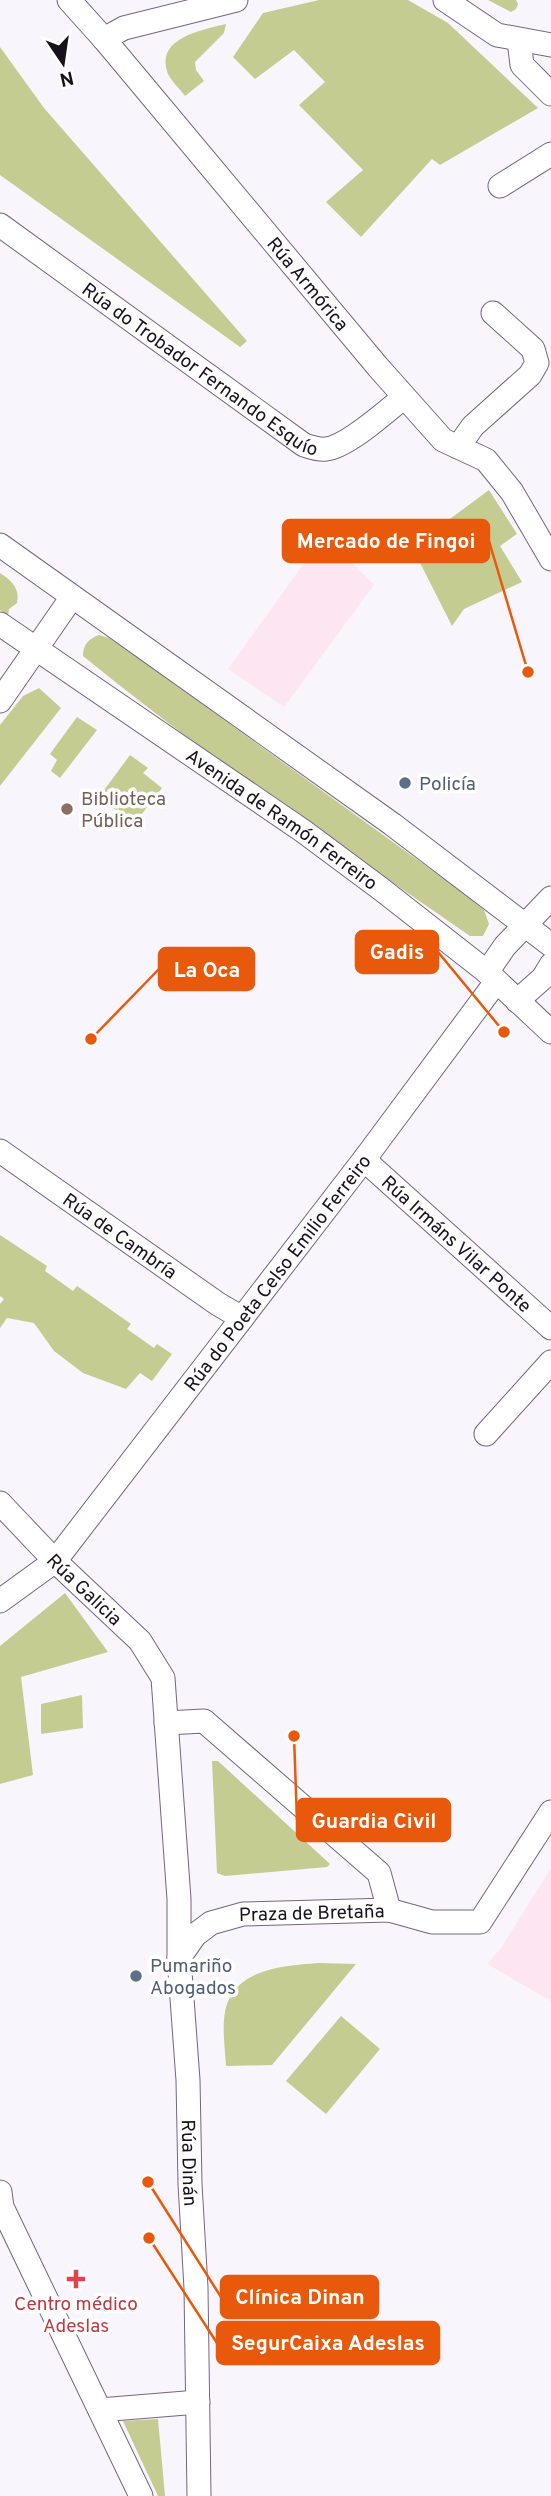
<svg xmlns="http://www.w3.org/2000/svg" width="551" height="2496" font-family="Overpass,sans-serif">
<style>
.education{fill:#fde6f2}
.green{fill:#c5cc91}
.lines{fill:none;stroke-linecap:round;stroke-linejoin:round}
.street-casing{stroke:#746580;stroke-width:25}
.street{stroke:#fff;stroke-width:23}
.service-dot{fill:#5c6f8a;stroke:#fff;stroke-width:2.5}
.education-dot{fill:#8d6e63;stroke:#fff;stroke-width:2.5}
.health-dot{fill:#e0444e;stroke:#fff;stroke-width:2.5}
.labels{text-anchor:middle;stroke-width:7;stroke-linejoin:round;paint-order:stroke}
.street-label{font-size:19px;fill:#17111c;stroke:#fff}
.service-label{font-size:19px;fill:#4e5e75;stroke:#fff;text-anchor:start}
.education-label{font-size:19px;fill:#785e54;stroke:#fff;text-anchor:start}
.health-label{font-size:19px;fill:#be3a42;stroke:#fff}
.leader{fill:none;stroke:#e8590c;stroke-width:2.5}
.callout-dot{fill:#e8590c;stroke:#fff;stroke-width:2.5}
.callout{fill:#e8590c;stroke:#e8590c;stroke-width:2.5}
.callout-label{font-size:21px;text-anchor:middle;font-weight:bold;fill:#fff}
</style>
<rect width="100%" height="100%" fill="#f9f5fc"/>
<path class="education" d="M332 524 360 550 349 560 374 585 284 707 228 669Z
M551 1868V2001L487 1964 501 1948Z"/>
<path class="green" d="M319 0H408L448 23 538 108 440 165 432 159 361 237 326 202 363 170 299 105 325 82 294 50 255 79 233 57 263 13Z
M488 0H516L518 4 516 9 511 12Z
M226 24 224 33 195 62 196 70 204 81 185 96C180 89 172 82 168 74 154 38 202 30 226 24Z
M0 47 44 108 247 341 240 347 0 175Z
M489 490 517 534 500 546 522 582 464 609 452 626 412 547Z
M0 573C12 581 20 588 17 603L9 609 8 616 0 610Z
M99 635 109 638 133 654 462 892 484 910 489 924 483 936H470C340 845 206 757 83 656 83 645 88 639 99 635Z
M39 688 61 708 0 786V725L23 696Z
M77 717 97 730 60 778 51 771 57 760 50 754Z
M130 755 148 768 143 773 162 788 134 824 99 797Z
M0 1235 47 1266 45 1271 73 1291 77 1286 131 1324 127 1329 154 1348 157 1344 172 1354 152 1381 140 1373 126 1389 83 1373 54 1351 34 1323 7 1318 0 1328V1304L4 1299 0 1296Z
M65 1593 108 1652 21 1677 33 1775 0 1784V1646Z
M82 1695 83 1728 41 1734V1704Z
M212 1761H218L330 1864 327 1867 225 1876 217 1873Z
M318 1963 356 1964 272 2065 226 2066C225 2049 222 2029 225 2012 233 1968 284 1966 318 1963Z
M341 2016 380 2049 326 2114 286 2081Z
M158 2419 165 2496H158L123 2421Z"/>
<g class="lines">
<defs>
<g id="street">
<path id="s1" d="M69 0 104 39 378 367 443 440 486 460 512 492 551 559"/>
<path d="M445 0 497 35 551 45"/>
<path d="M104 39 124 28 236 0"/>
<path d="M519 40 522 65 551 94"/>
<path d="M500 186 551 154"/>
<path id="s2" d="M0 225 304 445C311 447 318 450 326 449 347 447 387 411 404 397"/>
<path d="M458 447 473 426 530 375 537 363 533 349 493 313"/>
<path d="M0 545 392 824 551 945"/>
<path id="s3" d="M0 624 303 831 381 889 487 972 551 1032"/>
<path d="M0 701 72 597"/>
<path d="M487 972 505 946 551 898"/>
<path d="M517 1001 543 978 551 965"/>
<path id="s4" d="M0 1151 218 1304 242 1318"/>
<path id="s5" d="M366 1157 371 1166 551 1328"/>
<path d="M486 1434 551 1362"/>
<path id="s6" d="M0 1503 55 1561 140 1641 163 1678 179 1899V1958L188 2080 190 2184 196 2288 199 2496"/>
<path id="s7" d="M0 1601 55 1561 366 1157 496 982"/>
<path d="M166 1723 204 1721 379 1873 389 1910"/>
<path id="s8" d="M179 1958 195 1935 211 1923 243 1914 389 1910 432 1922H480L551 1812"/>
<path d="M0 2192 2 2207 141 2496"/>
<path d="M100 2410 198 2402"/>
</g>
</defs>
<use href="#street" class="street-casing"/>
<use href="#street" class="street"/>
</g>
<g class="service-dot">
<circle cx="405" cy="783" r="7"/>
<circle cx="136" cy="1976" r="7"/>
</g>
<circle class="education-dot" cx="67" cy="809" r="7"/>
<path class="health-dot" d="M72.5 2268.5h7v7h7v7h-7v7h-7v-7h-7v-7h7z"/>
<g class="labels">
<g class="street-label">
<text dy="7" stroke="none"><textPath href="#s1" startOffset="371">Rúa Armórica</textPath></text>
<text dy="7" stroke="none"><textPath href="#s2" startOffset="247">Rúa do Trobador Fernando Esquío</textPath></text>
<text dy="7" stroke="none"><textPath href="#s3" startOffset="343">Avenida de Ramón Ferreiro</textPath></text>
<text dy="7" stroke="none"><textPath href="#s4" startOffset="147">Rúa de Cambría</textPath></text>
<text dy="7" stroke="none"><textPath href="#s5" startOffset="126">Rúa Irmáns Vilar Ponte</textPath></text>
<text dy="7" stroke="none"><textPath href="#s7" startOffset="432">Rúa do Poeta Celso Emilio Ferreiro</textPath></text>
<text dy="7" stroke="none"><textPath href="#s6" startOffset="121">Rúa Galicia</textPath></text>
<text dy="7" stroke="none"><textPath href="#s8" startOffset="150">Praza de Bretaña</textPath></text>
<text dy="7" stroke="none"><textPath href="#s6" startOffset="726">Rúa Dinán</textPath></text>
</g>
<g class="service-label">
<text x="419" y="790">Policía</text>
<text x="150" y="1972">Pumariño<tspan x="150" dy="22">Abogados</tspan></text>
</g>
<g class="education-label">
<text x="81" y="805">Biblioteca<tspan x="81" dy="22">Pública</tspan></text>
</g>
<g class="health-label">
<text x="76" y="2310">Centro médico<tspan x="76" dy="22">Adeslas</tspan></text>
</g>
</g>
<path class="leader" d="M528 672L489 541M504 1032L438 952M91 1039L159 969M294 1736L297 1820M148 2182L221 2297M149 2238L217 2343"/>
<g class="callout-dot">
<circle cx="528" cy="672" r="7"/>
<circle cx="504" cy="1032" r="7"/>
<circle cx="91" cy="1039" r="7"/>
<circle cx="294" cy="1736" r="7"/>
<circle cx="148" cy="2182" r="7"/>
<circle cx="149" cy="2238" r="7"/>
</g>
<g class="callout">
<rect x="283" y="520" width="206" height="42" rx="7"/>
<rect x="356" y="931" width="82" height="42" rx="7"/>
<rect x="159" y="948" width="95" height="42" rx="7"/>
<rect x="297" y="1799" width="153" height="42" rx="7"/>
<rect x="221" y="2276" width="157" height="42" rx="7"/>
<rect x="217" y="2322" width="222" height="42" rx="7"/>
</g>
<g class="callout-label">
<text x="386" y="548">Mercado de Fingoi</text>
<text x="397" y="959">Gadis</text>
<text x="207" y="977">La Oca</text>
<text x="374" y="1828">Guardia Civil</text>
<text x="300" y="2304">Clínica Dinan</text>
<text x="328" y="2350">SegurCaixa Adeslas</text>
</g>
<g transform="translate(63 63) rotate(167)" stroke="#ffffff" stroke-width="5" paint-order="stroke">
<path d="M0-5L12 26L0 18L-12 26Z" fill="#17111c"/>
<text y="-10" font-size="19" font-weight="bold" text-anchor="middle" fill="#17111c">N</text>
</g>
</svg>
